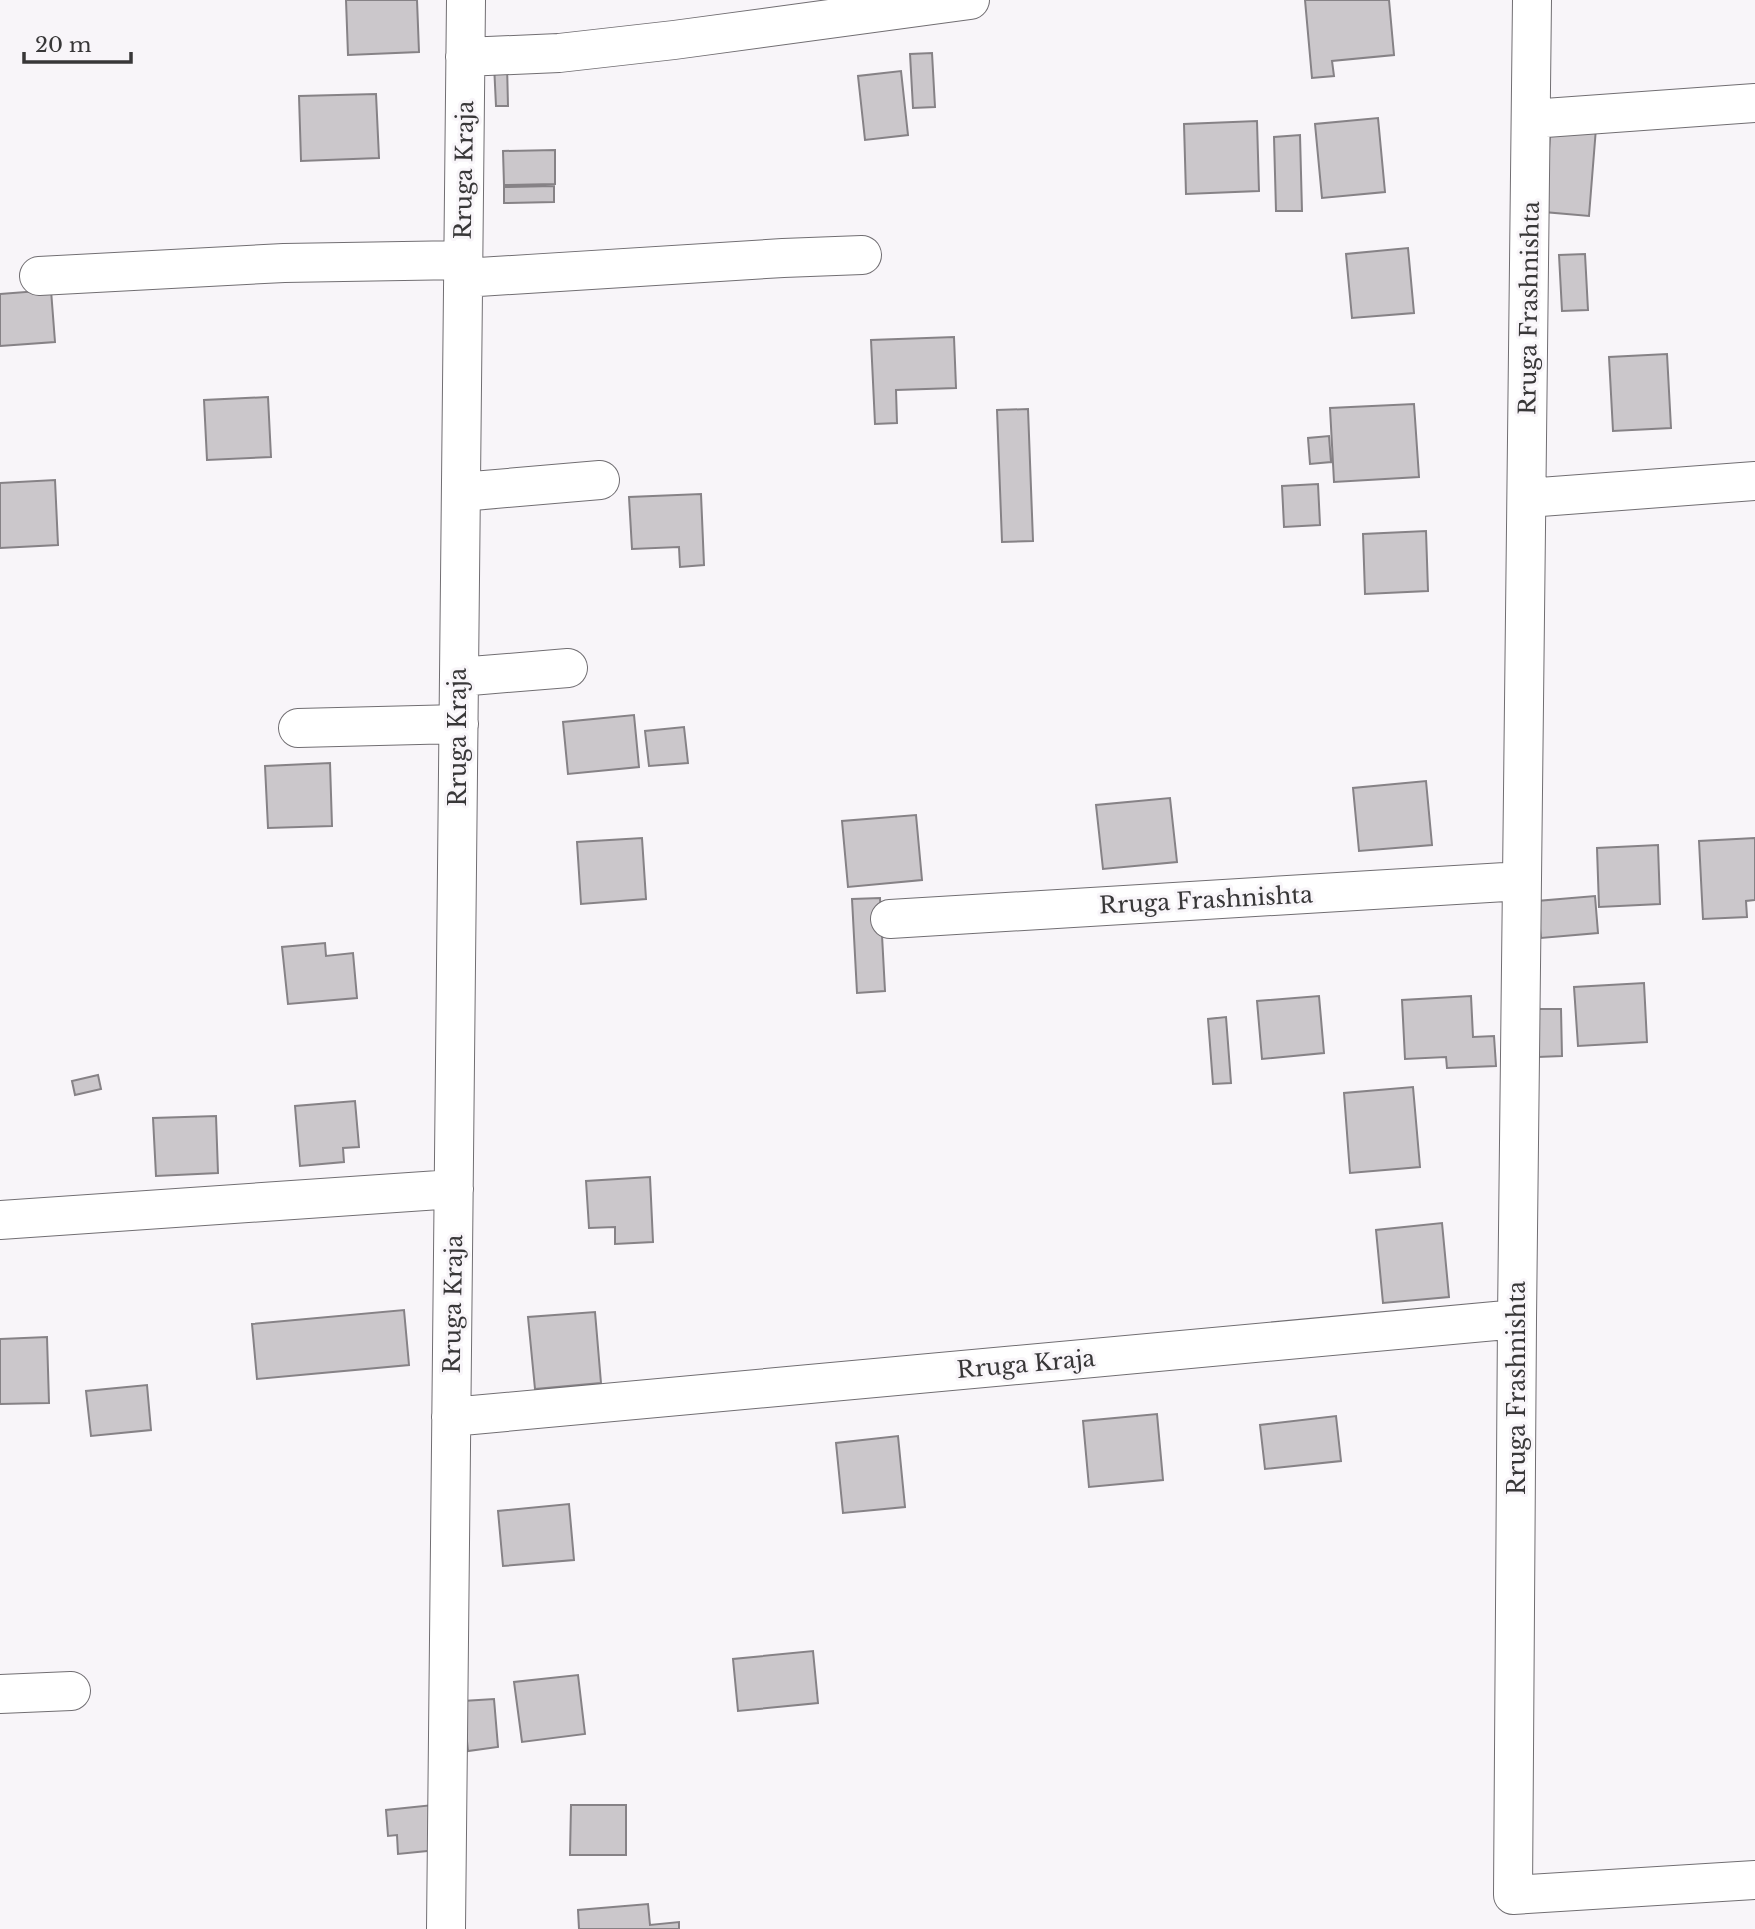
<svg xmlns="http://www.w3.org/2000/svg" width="1755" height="1929" font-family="'Libre Baskerville',serif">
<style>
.building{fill:#cbc7cb;stroke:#868286;stroke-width:2}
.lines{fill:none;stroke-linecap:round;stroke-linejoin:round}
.minor-casing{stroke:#716e72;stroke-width:40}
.minor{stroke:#fff;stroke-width:38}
.labels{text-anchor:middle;stroke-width:6;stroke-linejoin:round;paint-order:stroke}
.street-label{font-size:23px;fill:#383738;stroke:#f8f5f9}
</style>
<rect width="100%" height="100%" fill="#f8f5f9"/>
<path class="building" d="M346 0H417L419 52 348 55Z
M1305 0H1389L1394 55 1332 61 1334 76 1312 78Z
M932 53 935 107 913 108 910 54Z
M494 64H507L508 106H496Z
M901 71 908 135 865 140 858 76Z
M376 94 379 158 301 161 299 96Z
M1378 118 1385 192 1322 198 1315 124Z
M1257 121 1259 191 1186 194 1184 124Z
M1551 124 1596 128 1589 216 1544 212Z
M1300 135 1302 211H1276L1274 137Z
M555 150V184L504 185 503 151Z
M554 186V202L504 203V187Z
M1408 248 1414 313 1352 318 1346 254Z
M1585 254 1588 310 1562 311 1559 255Z
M51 290 55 342 0 346V294Z
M954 337 956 388 896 390 897 423 875 424 871 340Z
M1667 354 1671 428 1613 431 1609 357Z
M268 397 271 457 207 460 204 400Z
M1414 404 1419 477 1334 482 1330 408Z
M1028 409 1033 541 1002 542 997 410Z
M1329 436 1331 462 1310 464 1308 438Z
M55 480 58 545 0 548V483Z
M1318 484 1320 525 1284 527 1282 486Z
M701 494 704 565 680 567 679 547 632 549 629 497Z
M1426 531 1428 591 1365 594 1363 534Z
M634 715 639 767 568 774 563 722Z
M684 727 688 763 649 766 645 731Z
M330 763 332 826 268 828 265 766Z
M1426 781 1432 845 1359 851 1353 788Z
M1170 798 1177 862 1103 869 1096 805Z
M916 815 922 880 848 887 842 821Z
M642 838 646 899 581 904 577 842Z
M1755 838V900L1746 901 1747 917 1703 919 1699 841Z
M1658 845 1660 904 1599 907 1597 848Z
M1595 896 1598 933 1541 938 1537 901Z
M880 898 885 991 857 993 852 899Z
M325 943 326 956 353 953 357 998 288 1004 282 947Z
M1644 983 1647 1042 1578 1046 1574 987Z
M1319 996 1324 1053 1262 1059 1257 1001Z
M1471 996 1473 1037 1494 1036 1496 1066 1447 1068 1446 1057 1405 1059 1402 1000Z
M1536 1009H1561L1562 1056 1538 1057Z
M1226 1017 1231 1083 1213 1084 1208 1019Z
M98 1075 101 1089 75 1095 72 1081Z
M1413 1087 1420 1167 1350 1173 1344 1093Z
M355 1101 359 1147 343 1148 344 1162 300 1166 295 1106Z
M216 1116 218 1173 156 1176 153 1118Z
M650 1177 653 1242 615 1244V1227L589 1228 586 1181Z
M1442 1223 1449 1297 1383 1303 1376 1230Z
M404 1310 409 1365 257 1379 252 1324Z
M595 1312 601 1383 535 1389 528 1317Z
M47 1337 49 1403 0 1404V1339Z
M147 1385 151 1430 91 1436 86 1391Z
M1157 1414 1163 1480 1089 1487 1083 1421Z
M1336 1416 1341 1461 1265 1469 1260 1425Z
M898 1436 905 1507 843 1513 836 1443Z
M569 1504 574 1560 503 1566 498 1511Z
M813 1651 818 1703 738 1711 733 1659Z
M578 1675 585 1734 522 1742 514 1682Z
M494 1699 498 1747 468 1751 463 1701Z
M433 1805 437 1850 398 1854 397 1835 388 1836 386 1810Z
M571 1805H626V1855H570Z
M648 1904 650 1925 679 1922V1929H579L578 1910Z"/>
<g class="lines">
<defs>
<path id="minor" d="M1532 0 1517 1319 1513 1895 1755 1880
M465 57 559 53 674 40 970 0
M1531 119 1755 103
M39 276 284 263 463 260
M463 278 783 258 862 255
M461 492 600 480
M1527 498 1755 481
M459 677 568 668
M298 728 459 724
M890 919 1522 881
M0 1220 454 1189
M451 1417 1517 1319
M0 1694 71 1691
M446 1929 466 0"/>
</defs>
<use href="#minor" class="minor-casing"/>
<use href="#minor" class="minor"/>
</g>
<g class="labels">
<g class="street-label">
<text transform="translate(464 170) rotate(-89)" y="8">Rruga Kraja</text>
<text transform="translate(1529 308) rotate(-89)" y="8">Rruga Frashnishta</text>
<text transform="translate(458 737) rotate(-90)" y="8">Rruga Kraja</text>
<text transform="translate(1206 900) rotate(-3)" y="8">Rruga Frashnishta</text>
<text transform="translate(453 1304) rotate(-89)" y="8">Rruga Kraja</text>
<text transform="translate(1026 1364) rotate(-5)" y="8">Rruga Kraja</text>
<text transform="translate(1517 1388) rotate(-90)" y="8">Rruga Frashnishta</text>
</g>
</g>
<path d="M24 52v10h107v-10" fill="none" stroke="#383738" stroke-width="3.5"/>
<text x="35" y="52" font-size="21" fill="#383738" stroke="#f8f5f9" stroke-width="5" paint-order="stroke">20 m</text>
</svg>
